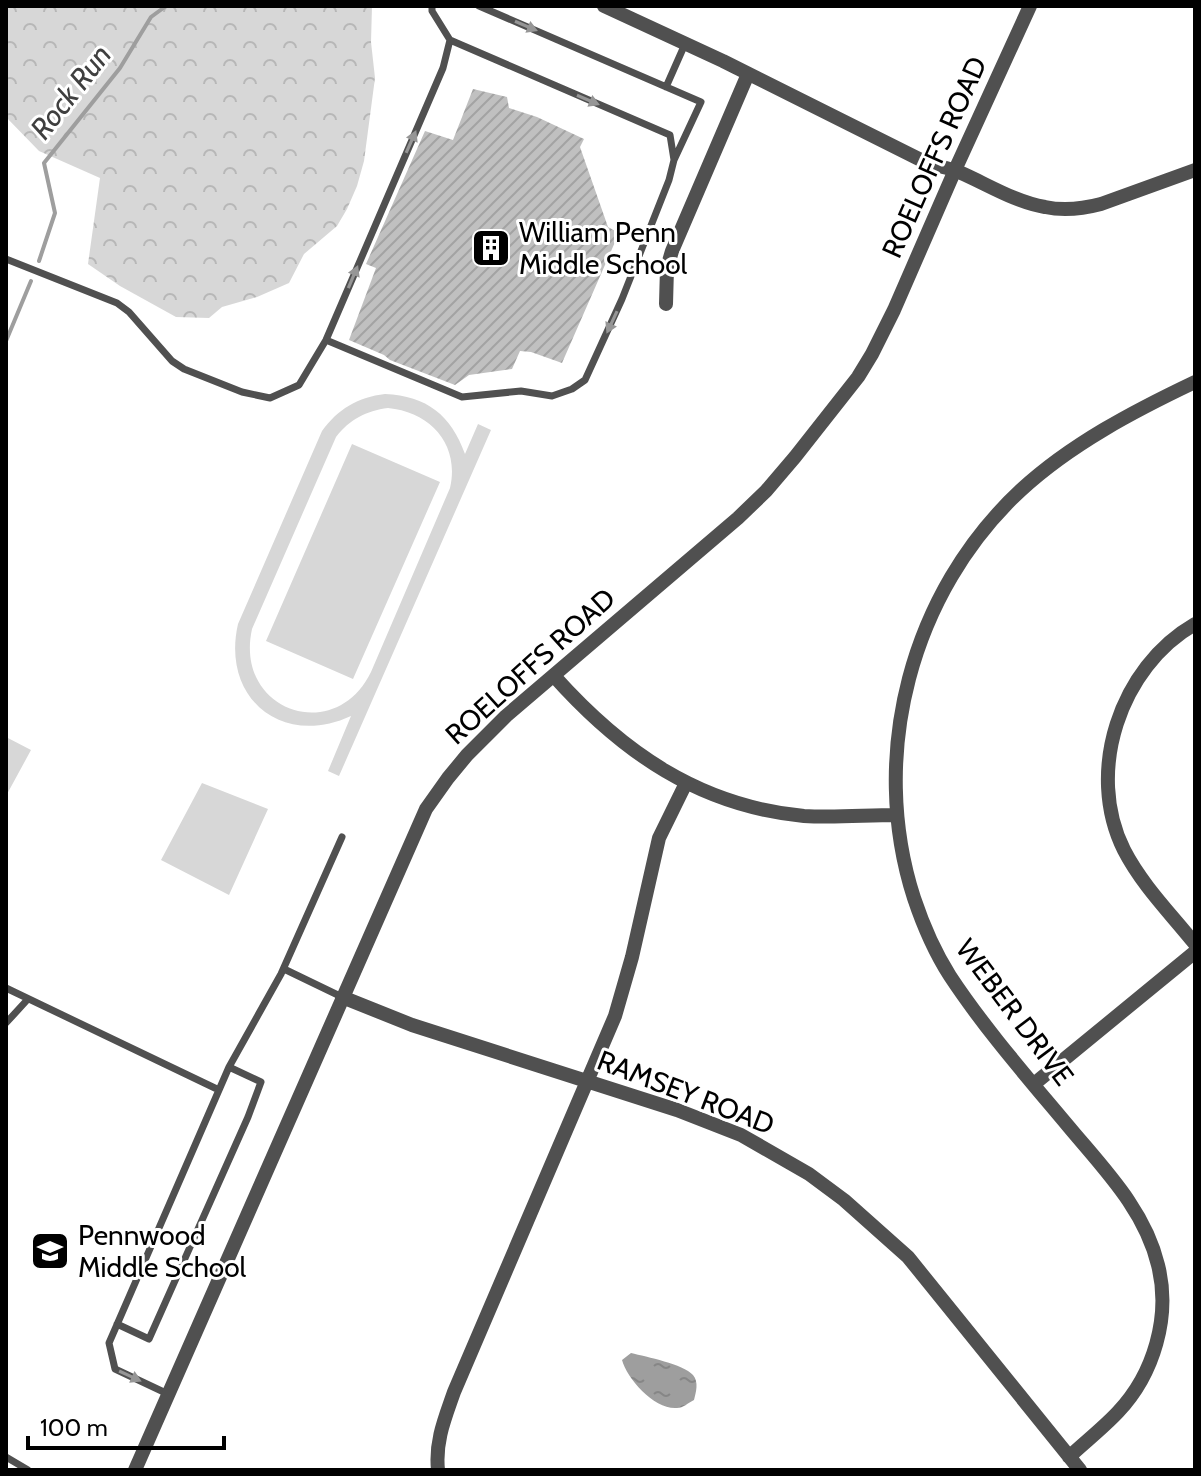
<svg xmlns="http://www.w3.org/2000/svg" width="1201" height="1476" font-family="Cabin,sans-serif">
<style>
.forest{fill:url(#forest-crowns)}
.garden{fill:#d7d7d7;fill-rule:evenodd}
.water{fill:url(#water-ripples)}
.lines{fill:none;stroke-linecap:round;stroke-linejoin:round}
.stream{stroke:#9e9e9e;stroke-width:4}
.building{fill:url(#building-hatch)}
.service{stroke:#505050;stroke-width:7}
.minor{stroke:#505050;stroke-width:14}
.oneway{fill:#969696}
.labels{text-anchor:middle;stroke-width:6;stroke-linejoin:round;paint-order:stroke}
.street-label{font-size:28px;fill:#000;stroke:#fff}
.poi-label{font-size:28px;fill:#000;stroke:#fff;text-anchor:start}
.water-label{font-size:30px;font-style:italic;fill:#3f3f3f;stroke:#fff}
</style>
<defs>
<pattern id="forest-crowns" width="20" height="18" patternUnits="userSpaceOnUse" patternTransform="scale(2)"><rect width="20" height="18" fill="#d7d7d7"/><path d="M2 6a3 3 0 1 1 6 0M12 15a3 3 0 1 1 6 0" fill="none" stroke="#b7b7b7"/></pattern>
<pattern id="water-ripples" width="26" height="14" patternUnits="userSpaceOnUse" patternTransform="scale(2)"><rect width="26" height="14" fill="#9e9e9e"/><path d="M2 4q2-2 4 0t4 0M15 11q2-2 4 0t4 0" fill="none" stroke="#868686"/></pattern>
<pattern id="building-hatch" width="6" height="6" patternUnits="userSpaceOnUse" patternTransform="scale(2)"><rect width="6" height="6" fill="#c0c0c0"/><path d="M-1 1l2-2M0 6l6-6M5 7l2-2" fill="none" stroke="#a3a3a3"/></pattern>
</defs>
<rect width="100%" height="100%" fill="#fff"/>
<path class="forest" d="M6 6H372L371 42 375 78 364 161 357 186 347 209 337 226 304 254 289 283 257 297 222 307 209 318 176 317 120 286 88 264 100 178 39 151 6 117Z"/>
<path class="garden" d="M385 394C427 396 451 415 465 454L478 424 491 430 339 776 328 771 351 716C282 748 221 698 238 624L322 431C338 409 358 397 385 394ZM388 408C431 412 460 445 450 488L371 672C335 746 234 711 252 629L336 437C350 419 366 411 388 408Z
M352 444 440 482 353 679 266 641Z
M6 737 31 750 6 796Z
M202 783 268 809 229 895 161 860Z"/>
<path class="water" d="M631 1353C647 1357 683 1364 693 1375 699 1382 696 1392 694 1400 688 1403 683 1408 677 1408 655 1410 627 1379 622 1360Z"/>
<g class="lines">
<path class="stream" d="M39 261 55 213 44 163 120 68 151 17 166 6
M6 341 31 281"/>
</g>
<path class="building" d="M473 89 507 97 509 108 537 117 584 139 580 147 608 227 619 233 562 363 531 352 520 351 512 369 469 375 455 385 390 360 384 355 349 340 376 268 366 264 425 131 453 140Z"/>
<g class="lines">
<path class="service" d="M432 6V11L450 40
M479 6 701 102 674 160
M666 87 685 44
M6 259 117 303 129 312 172 361 184 369 242 392 270 398 299 385 326 340 443 68 450 40 670 135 674 160 669 180 622 299 585 380 572 389 552 396 521 391 462 397 326 340
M284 969 342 997
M6 988 219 1090
M6 1023 28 999
M117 1324 149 1339 248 1117 261 1082 229 1067
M168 1394 115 1369 109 1343 229 1067 281 974 342 837
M6 1457 28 1470"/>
<path class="minor" d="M604 6 723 61 929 164C939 166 949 168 959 172 987 184 1015 202 1045 207 1064 211 1082 209 1101 204L1195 170
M666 304 667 268 672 251 748 74
M1195 624C1120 667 1085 772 1124 850 1142 885 1171 914 1195 944
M554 676C622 752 699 806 804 816 835 818 866 815 896 815
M342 997 412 1025 677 1110 741 1135 809 1174 844 1200 908 1257 1080 1470
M1034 1084 1195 952
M1069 1457C1085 1442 1103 1428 1118 1412 1154 1374 1171 1316 1158 1265 1145 1210 1104 1169 1069 1127 1028 1078 985 1029 950 976 934 951 923 925 914 898 868 755 911 592 1021 490 1071 444 1134 411 1195 382
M135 1470 426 809 448 778 467 755 506 716 738 518 766 491 795 457 858 377 872 354 894 310 955 170 1030 6
M438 1470C435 1441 445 1418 454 1392L615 1016 632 957 659 838 686 783"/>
</g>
<defs><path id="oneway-solid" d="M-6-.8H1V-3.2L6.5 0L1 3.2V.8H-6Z" transform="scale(2)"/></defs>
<g class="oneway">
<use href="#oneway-solid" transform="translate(526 26) rotate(23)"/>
<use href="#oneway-solid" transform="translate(588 100) rotate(23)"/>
<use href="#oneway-solid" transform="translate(411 142) rotate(-66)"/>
<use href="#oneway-solid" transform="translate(353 277) rotate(-67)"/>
<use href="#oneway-solid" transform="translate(612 322) rotate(115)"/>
<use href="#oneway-solid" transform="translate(130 1376) rotate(25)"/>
</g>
<defs>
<symbol id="building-square" viewBox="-11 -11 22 22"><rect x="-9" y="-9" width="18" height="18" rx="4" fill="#000" stroke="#fff"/><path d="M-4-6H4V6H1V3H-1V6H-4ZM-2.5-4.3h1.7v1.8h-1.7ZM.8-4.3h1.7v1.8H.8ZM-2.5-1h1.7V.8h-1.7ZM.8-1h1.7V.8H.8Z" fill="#fff"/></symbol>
<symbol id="school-square" viewBox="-11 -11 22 22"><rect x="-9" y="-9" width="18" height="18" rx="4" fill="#000" stroke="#fff"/><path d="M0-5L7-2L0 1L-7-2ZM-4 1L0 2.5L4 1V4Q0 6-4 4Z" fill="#fff"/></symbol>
</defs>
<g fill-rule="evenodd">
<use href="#building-square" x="469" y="226" width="44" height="44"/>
<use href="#school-square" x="28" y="1229" width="44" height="44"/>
</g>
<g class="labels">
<g class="street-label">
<text transform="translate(934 157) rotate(-66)" y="10">ROELOFFS ROAD</text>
<text transform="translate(530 666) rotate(-42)" y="10">ROELOFFS ROAD</text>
<text transform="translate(1015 1012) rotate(53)" y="10">WEBER DRIVE</text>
<text transform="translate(686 1092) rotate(21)" y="10">RAMSEY ROAD</text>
</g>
<g class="poi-label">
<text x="519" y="242">William Penn<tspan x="519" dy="32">Middle School</tspan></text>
<text x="78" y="1245">Pennwood<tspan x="78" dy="32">Middle School</tspan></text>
</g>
<g class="water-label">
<text transform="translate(71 92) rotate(-52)" y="10">Rock Run</text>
</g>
</g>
<rect width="1201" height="1476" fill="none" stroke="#000000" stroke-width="16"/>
<path d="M28 1436v12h196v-12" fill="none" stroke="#000000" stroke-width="4"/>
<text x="40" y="1436" font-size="24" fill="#000000" stroke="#ffffff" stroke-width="6" paint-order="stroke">100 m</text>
</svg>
